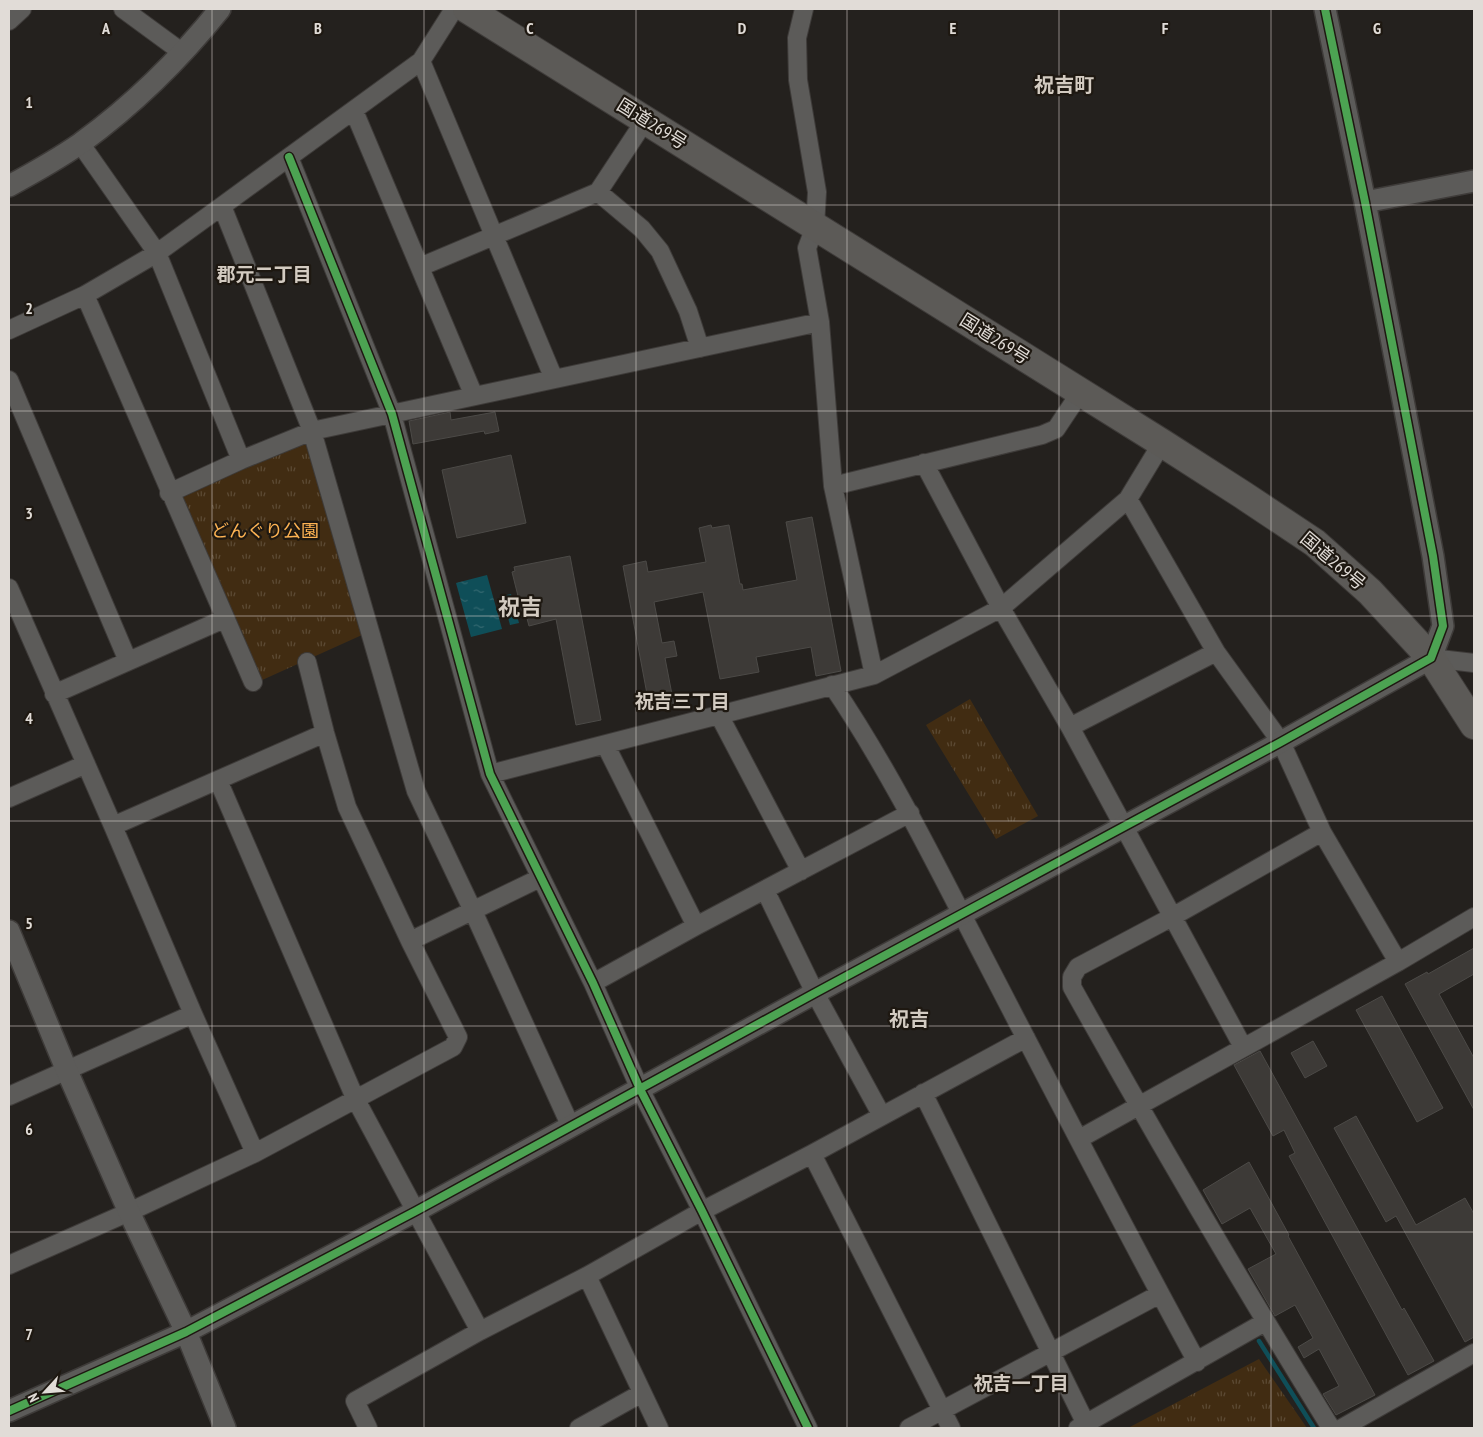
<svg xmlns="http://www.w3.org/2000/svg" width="1483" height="1437" font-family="'PT Sans Narrow','Noto Sans JP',sans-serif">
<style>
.park{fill:url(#park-tufts)}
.water{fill:url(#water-ripples)}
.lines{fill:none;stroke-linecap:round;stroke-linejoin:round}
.stream{stroke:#0f4e58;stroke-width:4.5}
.building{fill:#3d3a37;stroke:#4c4a47}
.minor-casing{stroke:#3e3b39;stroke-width:20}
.tertiary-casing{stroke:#3e3b39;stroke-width:24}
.trunk-casing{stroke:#3e3b39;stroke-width:30}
.minor{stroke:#5c5b59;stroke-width:18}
.tertiary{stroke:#5c5b59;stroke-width:21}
.trunk{stroke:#5c5a57;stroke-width:28}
.cycleway-casing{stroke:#1e1811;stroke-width:11}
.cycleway{stroke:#4ca352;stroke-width:8}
.grid{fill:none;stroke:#e1dcd7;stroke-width:1;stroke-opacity:0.55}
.labels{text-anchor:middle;stroke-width:4.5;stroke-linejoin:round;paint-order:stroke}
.street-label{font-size:18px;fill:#e1dcd7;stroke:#1e1811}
.park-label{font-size:18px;fill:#fdb353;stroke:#1e1811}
.neighbourhood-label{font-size:19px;font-weight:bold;fill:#d3cbc1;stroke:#1e1811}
.quarter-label{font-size:20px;font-weight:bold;fill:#d3cbc1;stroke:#1e1811}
.district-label{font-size:22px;font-weight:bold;fill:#d3cbc1;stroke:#1e1811}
.grid-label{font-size:16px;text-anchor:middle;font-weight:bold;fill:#e1dcd7;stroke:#1e1811;stroke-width:4.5;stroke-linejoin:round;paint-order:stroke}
</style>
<defs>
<pattern id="park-tufts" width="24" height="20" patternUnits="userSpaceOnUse" patternTransform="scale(1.25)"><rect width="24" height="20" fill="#412c12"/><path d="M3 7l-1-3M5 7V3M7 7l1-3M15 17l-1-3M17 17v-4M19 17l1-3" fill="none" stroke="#5c4a34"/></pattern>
<pattern id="water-ripples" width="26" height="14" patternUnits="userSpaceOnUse" patternTransform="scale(1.25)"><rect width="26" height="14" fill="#0f4e58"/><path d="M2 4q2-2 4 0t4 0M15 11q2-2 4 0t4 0" fill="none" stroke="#32676f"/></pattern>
</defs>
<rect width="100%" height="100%" fill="#24211e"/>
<path class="park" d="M297 442 307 444 362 635 260 681 180 500 185 493Z
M970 699 1038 816 996 839 926 725Z
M1259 1359 1307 1428H1128Z"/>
<path class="water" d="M487 575 502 629 471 637 456 583Z
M511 594 519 623 510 625 502 596Z"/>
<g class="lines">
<path class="stream" d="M1259 1341 1314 1428"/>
</g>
<path class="building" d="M450 412 451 420 495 412 499 431 485 434 484 431 413 444 409 421Z
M511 455 526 523 457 538 442 470Z
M812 517 841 671 816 676 811 647 756 657 759 672 720 679 703 592 654 602 662 643 674 641 677 656 665 658 674 705 650 710 623 566 646 561 648 572 706 562 699 528 711 525 712 528 729 525 740 584H742L743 590 797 580 786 522Z
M570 556 601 720 576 725 556 619 529 626 525 611 522 612 512 572 515 571 514 567Z
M1474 948V974L1439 994 1474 1058V1110L1405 984 1427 972 1428 974Z
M1382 996 1443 1108 1417 1122 1356 1010Z
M1313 1041 1327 1066 1305 1078 1291 1053Z
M1260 1051 1402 1310 1404 1308 1434 1361 1408 1375 1289 1156 1295 1153 1284 1130 1273 1136 1234 1065Z
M1356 1116 1416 1225 1465 1198 1474 1214V1337L1465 1342 1396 1216 1386 1222 1334 1128Z
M1249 1162 1289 1235 1288 1236 1375 1395 1336 1415 1323 1394 1339 1386 1319 1349 1304 1358 1298 1347 1313 1338 1295 1305 1275 1316 1248 1269 1276 1254 1250 1208 1222 1224 1203 1190Z"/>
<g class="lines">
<defs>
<path id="minor" d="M123 9 183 53
M804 9 797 38 798 80 817 192 815 227 807 248 820 322 833 486 874 675
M9 21 22 9
M421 61 554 379
M354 111 474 396
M80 143 157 253 241 460
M289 157 392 414 490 774 593 983 640 1089 702 1211 808 1428
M598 192 646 119
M222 206 312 431 416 791 473 911 571 1127
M420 267 598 192 642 229 660 251 688 311 700 348
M85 295 253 682
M9 330 85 295 157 253 222 206 421 61 454 9
M9 380 128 661
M924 463 1001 608 1070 727 1243 1047
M833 486 1042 435 1056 429 1080 393
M169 493 241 460 312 431 820 322
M1128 499 1216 652 1281 742 1322 832 1398 962
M9 588 113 826 193 1014 255 1153
M1431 658 1474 663
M832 685C893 775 940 873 990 969 1058 1100 1126 1232 1197 1362
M54 694 224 619
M719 715 801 871
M1070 727 1216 652
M606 746 696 926
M490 774 874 675 1001 608 1128 499 1162 443
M218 780 355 1098 480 1331
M9 798 86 764
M113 826 325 733
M1322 832 1172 917 1078 967 1072 977V987C1155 1136 1241 1283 1331 1428
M765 890 815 993 882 1116
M410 941 540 878
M593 983 696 926 910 813
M923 1093 1086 1424
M9 1096 193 1014
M1079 1139 1398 962 1474 917
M812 1154 951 1428
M9 1265 129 1212 255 1153 453 1047 458 1037 410 941 347 807 325 733 307 662
M587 1276 659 1428
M368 1428 355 1401 480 1331 587 1276 702 1211 812 1154 1026 1038
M579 1428 642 1393
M909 1428 1160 1294
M1078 1428 1265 1322
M1342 1428 1474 1353"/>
<path id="tertiary" d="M9 186C33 173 58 159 81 143 133 105 180 59 220 9
M1365 202 1474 181
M9 931 67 1071 129 1212 186 1332 225 1428
M9 1411 186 1332 416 1211 815 993 1281 742 1431 658 1443 626 1433 556 1365 202 1325 9"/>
<path id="trunk" d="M467 9 1162 443 1243 495 1315 543 1370 592 1431 658 1474 725"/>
</defs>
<use href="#minor" class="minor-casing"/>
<use href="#tertiary" class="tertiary-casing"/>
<use href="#trunk" class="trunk-casing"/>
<use href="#minor" class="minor"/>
<use href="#tertiary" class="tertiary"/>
<use href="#trunk" class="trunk"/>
<defs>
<path id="cycleway" d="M289 157 392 414 490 774 593 983 640 1089 702 1211 808 1428
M9 1411 186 1332 416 1211 815 993 1281 742 1431 658 1443 626 1433 556 1365 202 1325 9"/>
</defs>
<use href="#cycleway" class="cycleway-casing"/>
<use href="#cycleway" class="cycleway"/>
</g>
<path class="grid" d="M212 9V1428M424 9V1428M636 9V1428M847 9V1428M1059 9V1428M1271 9V1428M9 205H1474M9 411H1474M9 616H1474M9 821H1474M9 1026H1474M9 1232H1474"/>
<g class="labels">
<g class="street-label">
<text transform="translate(652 124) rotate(32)" y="6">国道269号</text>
<text transform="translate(995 339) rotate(32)" y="6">国道269号</text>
<text transform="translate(1333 561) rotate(40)" y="6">国道269号</text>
</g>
<g class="park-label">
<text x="265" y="537">どんぐり公園</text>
</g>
<g class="neighbourhood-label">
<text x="264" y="281">郡元二丁目</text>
<text x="682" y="708">祝吉三丁目</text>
<text x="1021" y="1390">祝吉一丁目</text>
</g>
<g class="quarter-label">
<text x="1064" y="92">祝吉町</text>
<text x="909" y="1026">祝吉</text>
</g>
<g class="district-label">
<text x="520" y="615">祝吉</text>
</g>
</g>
<g class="grid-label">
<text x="106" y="34">A</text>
<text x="318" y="34">B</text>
<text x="530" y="34">C</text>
<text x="742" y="34">D</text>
<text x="953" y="34">E</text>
<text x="1165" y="34">F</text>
<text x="1377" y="34">G</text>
<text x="29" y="108">1</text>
<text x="29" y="314">2</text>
<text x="29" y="519">3</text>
<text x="29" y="724">4</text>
<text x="29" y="929">5</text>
<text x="29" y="1135">6</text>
<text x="29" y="1340">7</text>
</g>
<rect width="1483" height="1437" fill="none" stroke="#e1dcd7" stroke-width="20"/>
<g transform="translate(45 1392) rotate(244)" stroke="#1e1811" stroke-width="4" paint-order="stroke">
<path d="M0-4L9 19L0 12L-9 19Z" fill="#e1dcd7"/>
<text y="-8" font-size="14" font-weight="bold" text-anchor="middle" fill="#e1dcd7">N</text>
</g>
</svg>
